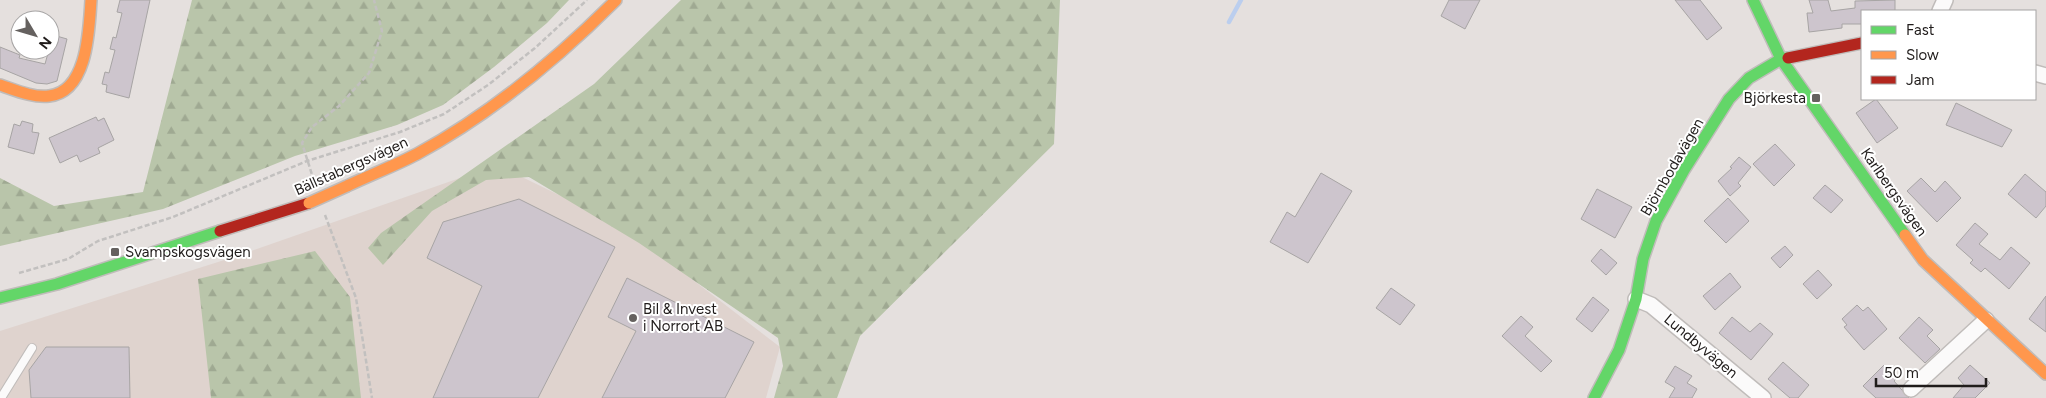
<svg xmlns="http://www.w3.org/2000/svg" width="2046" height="398" font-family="Figtree,sans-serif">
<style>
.built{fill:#dfd3ce}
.forest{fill:url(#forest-firs)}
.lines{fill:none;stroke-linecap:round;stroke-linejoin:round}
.stream{stroke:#bbceee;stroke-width:4.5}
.building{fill:#cdc5cd;stroke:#a7a4a4}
.lane-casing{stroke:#c0bcba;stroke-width:10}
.street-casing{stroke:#c0bcba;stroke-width:18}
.fast-casing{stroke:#c0bcba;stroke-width:14}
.slow-casing{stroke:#c0bcba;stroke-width:14}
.jam-casing{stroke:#c0bcba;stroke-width:14}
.path{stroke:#c2c0bf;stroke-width:2.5;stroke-dasharray:5 2.5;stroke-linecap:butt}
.lane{stroke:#fbfafa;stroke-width:8}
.street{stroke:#fbfafa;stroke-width:15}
.fast{stroke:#63d668;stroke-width:11}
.slow{stroke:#ff974d;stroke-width:11}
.jam{stroke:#b3261e;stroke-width:11}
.slow-bridge-casing{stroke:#c0bcba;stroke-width:14;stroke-linecap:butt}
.slow-bridge{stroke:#ff974d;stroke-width:11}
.poi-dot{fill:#65615f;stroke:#fff;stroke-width:2}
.labels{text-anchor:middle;stroke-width:4;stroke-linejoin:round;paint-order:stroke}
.poi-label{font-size:15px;fill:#201c1b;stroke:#fff;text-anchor:start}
.street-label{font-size:15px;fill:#201c1b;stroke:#fff}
</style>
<defs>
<pattern id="forest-firs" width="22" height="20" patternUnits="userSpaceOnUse" patternTransform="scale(1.25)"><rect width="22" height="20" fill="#b9c5aa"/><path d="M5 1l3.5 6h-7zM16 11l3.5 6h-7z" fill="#9fa992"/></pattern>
</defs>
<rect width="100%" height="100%" fill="#e5e0de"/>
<path class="built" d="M497 165 623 226 780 347 766 398H0V331L237 256Z"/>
<path class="forest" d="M192 0H569L547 23 494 67 443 105 397 125 295 156 163 209 0 246V178L54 206 143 192Z
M681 0H1060L1054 144 860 336 837 398H774L783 366 778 338 639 243 529 177 486 180 432 211 383 265 368 248 381 233 594 84Z
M315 251 350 297 361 398H211L198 279Z"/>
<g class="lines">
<path class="stream" d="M1229 22 1241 0"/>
</g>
<path class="building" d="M120 0H150L129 98 106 92 107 85 102 84 105 72 109 73 115 50 110 49 113 37 116 38 122 13 117 12Z
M1449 0H1480L1465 29 1441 16Z
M1675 0H1700L1722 28 1707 40Z
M1809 0H1828L1831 11 1855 8V1L1895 0V11H1862V24H1842V28L1809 32 1807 13H1813Z
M53 35 67 39 57 81 47 84 36 83 0 68V47L20 55 19 58 45 64Z
M1876 99 1898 128 1877 143 1856 113Z
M1956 103 2012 130 2002 147 1946 125Z
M96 117 98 121 104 118 114 140 98 148 100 153 80 162 77 155 60 163 49 138Z
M22 121 33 124 32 132 39 133 34 154 8 147 14 124 20 126Z
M1775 144 1795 165 1774 186 1753 164Z
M1739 157 1751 167 1738 183 1741 186 1730 196 1718 181 1732 168 1730 167Z
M1321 173 1352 191 1308 263 1270 242 1287 212 1295 217Z
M2025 174 2046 192V206L2036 218 2008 194Z
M1921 178 1935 192 1945 181 1961 198 1937 222 1907 191Z
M1825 185 1843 200 1831 213 1813 198Z
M1597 189 1632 207 1615 238 1581 219Z
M1728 198 1749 221 1726 243 1704 221Z
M519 199 615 247 538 398H433L482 286 427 258 443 222Z
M1975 223 1988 234 1979 244 2000 260 2011 247 2030 263 2009 289 1985 268 1981 272 1970 263 1973 260 1956 245Z
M1785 246 1793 255 1780 268 1771 258Z
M1601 249 1617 263 1606 275 1591 261Z
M1818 270 1832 285 1817 299 1803 284Z
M1730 273 1741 287 1715 310 1703 296Z
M627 278 754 342 725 398H602L636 331 608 317Z
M1391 288 1415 305 1400 325 1376 308Z
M2046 296V332L2029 319Z
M1593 297 1609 310 1592 332 1576 319Z
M1857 305 1863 311 1868 307 1887 329 1864 350 1844 327 1847 325 1842 319Z
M1521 316 1533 327 1525 336 1552 361 1541 372 1502 336Z
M1732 317 1750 332 1760 323 1773 334 1751 360 1719 333Z
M1919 317 1933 330 1927 336 1940 349 1925 363 1899 338Z
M46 347H129L130 398H31L29 370Z
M1783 362 1809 385 1798 398H1790L1768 379Z
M1884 365 1897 378 1894 381 1909 398H1876L1863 386Z
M1970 365 1990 383 1975 398H1953L1964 385 1958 378Z
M1675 366 1692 376 1687 383 1697 389 1692 398H1669L1675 388 1665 382Z"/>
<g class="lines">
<defs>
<path id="lane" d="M1 398 32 348"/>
<path id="street" d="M1940 11 1945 0
M2035 73 2046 76
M1636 299 1651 305 1763 398
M1911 389 1986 320"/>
<path id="fast" d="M1753 0 1781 59 1905 235
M0 298 57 284 220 231
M1594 398 1619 350 1636 299 1643 259 1656 221 1684 170 1729 99 1749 78 1781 59 1788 58"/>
<path id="slow" d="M0 85C15 90 33 98 49 96 88 92 89 29 91 0
M347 186C370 175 394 166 417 154 491 114 556 60 616 0
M1905 235 1923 260 2046 374"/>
<path id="jam" d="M1788 58 1862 43
M220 231 309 203"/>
</defs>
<use href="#lane" class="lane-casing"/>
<use href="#street" class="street-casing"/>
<use href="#fast" class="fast-casing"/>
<use href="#slow" class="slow-casing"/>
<use href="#jam" class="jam-casing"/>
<path class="path" d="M314 181 302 143 312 127 339 106 369 73 382 31 374 0
M325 215 356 298 372 398
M19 273 68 259 98 241 173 217 307 161 400 132 444 114 488 85 535 48 587 0"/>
<use href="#lane" class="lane"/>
<use href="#street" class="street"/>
<use href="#fast" class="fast"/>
<use href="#slow" class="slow"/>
<use href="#jam" class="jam"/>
<defs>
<path id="slow-bridge" d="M309 203 347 186"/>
</defs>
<use href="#slow-bridge" class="slow-bridge-casing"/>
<use href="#slow-bridge" class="slow-bridge"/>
</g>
<g class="poi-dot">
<rect x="1811" y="93" width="10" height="10" rx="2.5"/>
<rect x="110" y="247" width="10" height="10" rx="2.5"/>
<circle cx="633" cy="318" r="5"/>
</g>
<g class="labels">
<g class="poi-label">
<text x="1806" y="103" text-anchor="end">Björkesta</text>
<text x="125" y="257">Svampskogsvägen</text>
<text x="643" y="314">Bil &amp; Invest<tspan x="643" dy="17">i Norrort AB</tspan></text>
</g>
<g class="street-label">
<text transform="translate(351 166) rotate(-24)" y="5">Bällstabergsvägen</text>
<text transform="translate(1672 167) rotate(-60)" y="5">Björnbodavägen</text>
<text transform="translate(1894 192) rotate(55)" y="5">Karlbergsvägen</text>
<text transform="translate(1701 346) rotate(40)" y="5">Lundbyvägen</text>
</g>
</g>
<rect x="1861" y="10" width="175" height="90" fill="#ffffff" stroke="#a6a4a4"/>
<rect x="1871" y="26" width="25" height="8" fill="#63d668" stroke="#a6a4a4"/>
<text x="1906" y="35" font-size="15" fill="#201c1b">Fast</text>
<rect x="1871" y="51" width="25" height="8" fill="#ff974d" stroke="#a6a4a4"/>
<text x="1906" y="60" font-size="15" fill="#201c1b">Slow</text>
<rect x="1871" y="76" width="25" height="8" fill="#b3261e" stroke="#a6a4a4"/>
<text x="1906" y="85" font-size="15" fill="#201c1b">Jam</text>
<g transform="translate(35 35) rotate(128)"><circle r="24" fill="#ffffff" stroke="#a6a4a4"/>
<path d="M0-4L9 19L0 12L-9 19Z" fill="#65615f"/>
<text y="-8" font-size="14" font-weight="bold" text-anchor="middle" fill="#201c1b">N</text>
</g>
<path d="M1876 378v8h110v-8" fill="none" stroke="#201c1b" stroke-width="2.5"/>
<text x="1884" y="378" font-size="15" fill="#201c1b" stroke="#ffffff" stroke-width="4" paint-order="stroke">50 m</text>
</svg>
